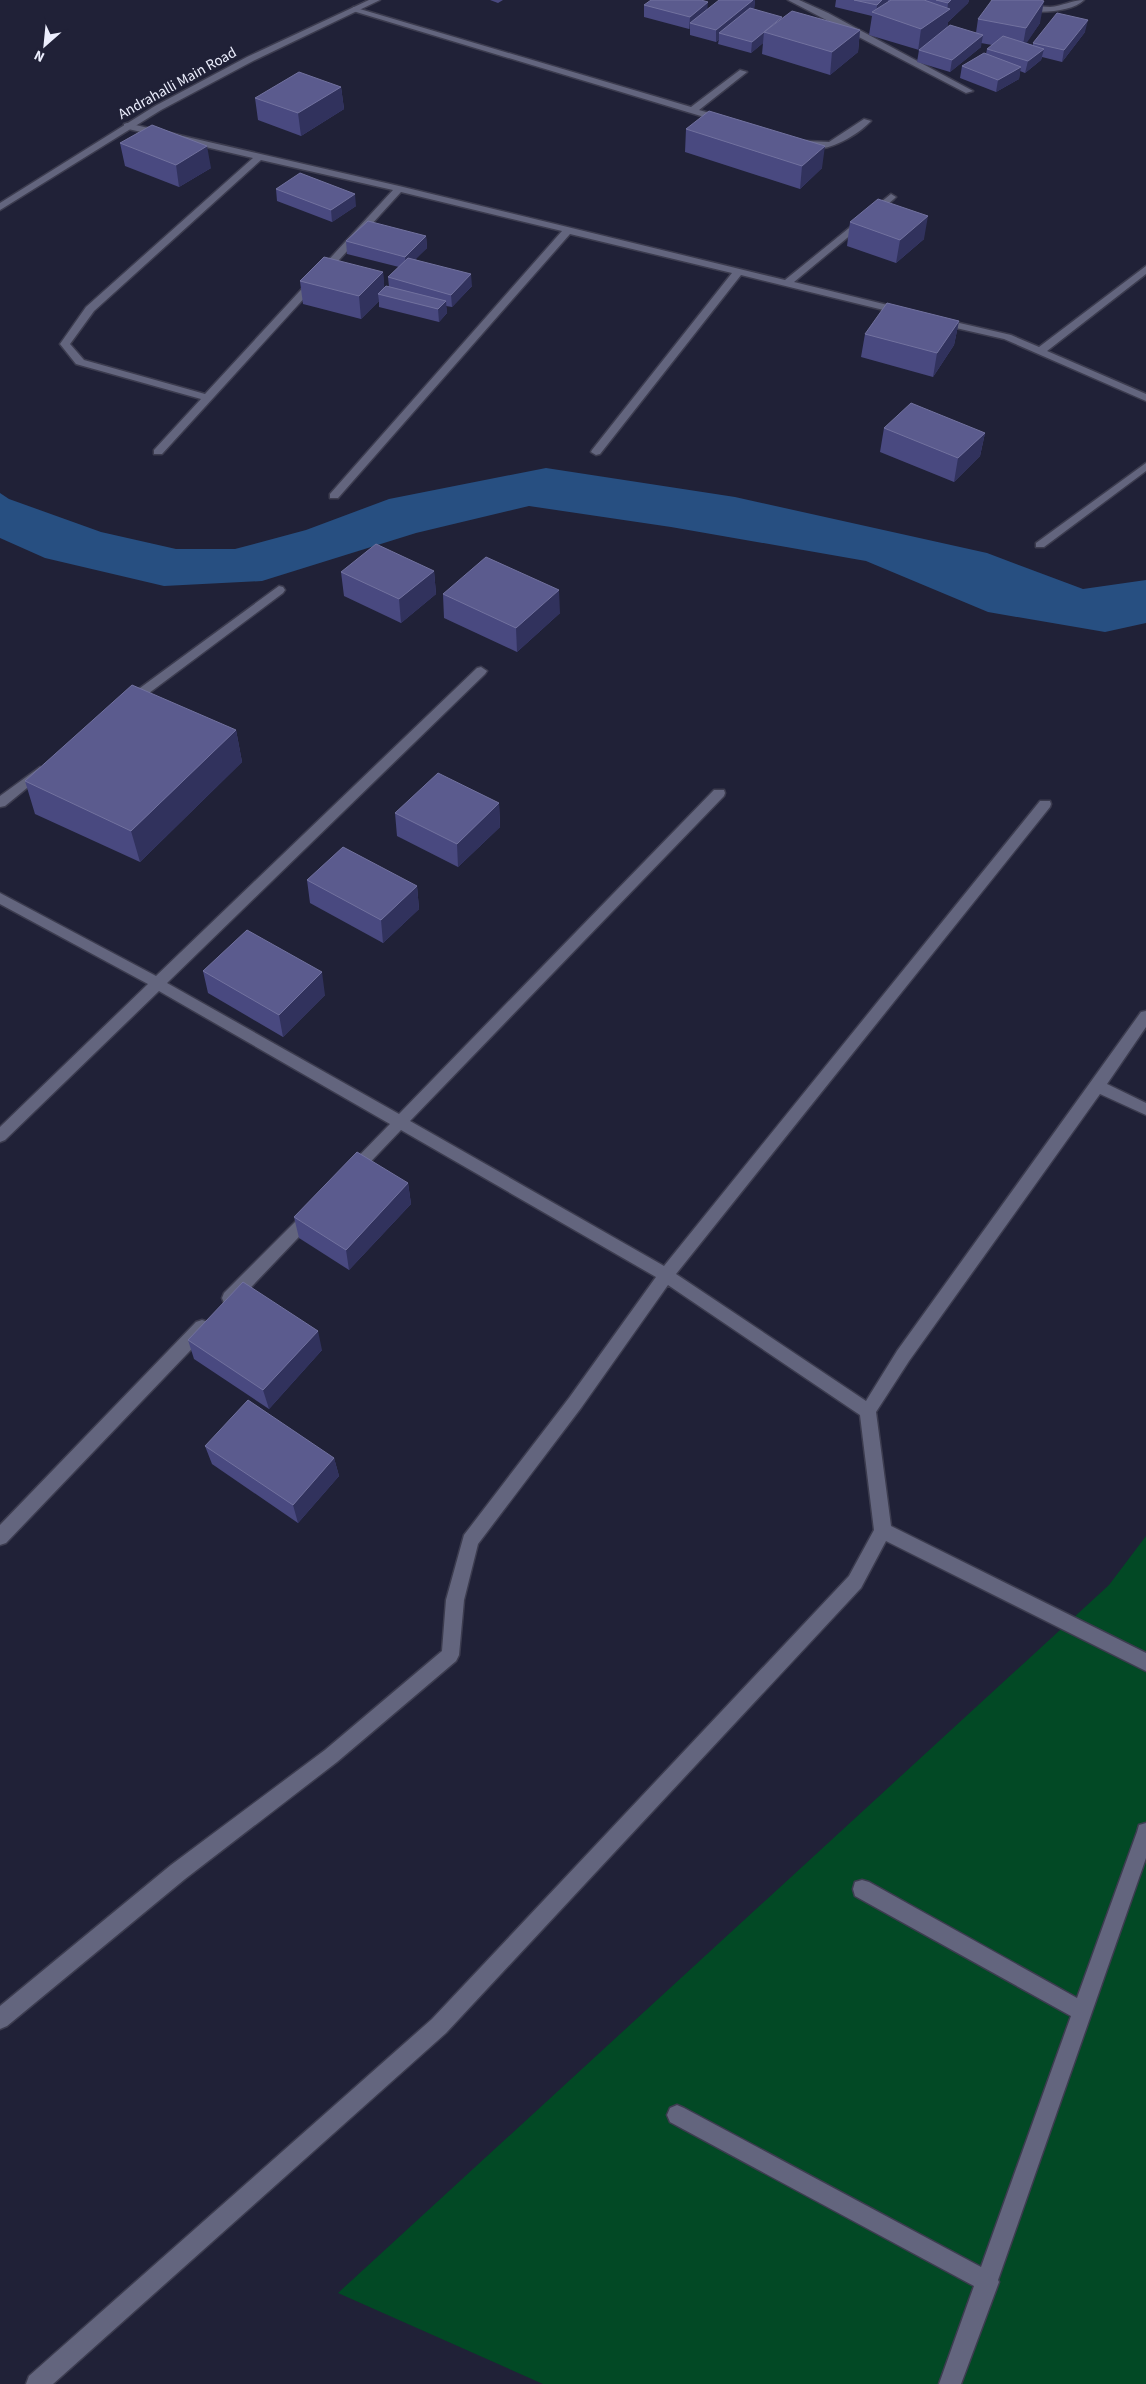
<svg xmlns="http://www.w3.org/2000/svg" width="1146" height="2384" font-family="'Source Sans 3',sans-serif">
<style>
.green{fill:#024925}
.water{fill:#274f81}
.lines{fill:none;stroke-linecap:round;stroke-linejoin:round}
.street-casing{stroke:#3c3c4f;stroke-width:3}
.secondary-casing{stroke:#3c3c4f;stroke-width:3}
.street{fill:#63657e;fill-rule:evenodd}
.secondary{fill:#63657e;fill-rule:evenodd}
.wall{fill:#494980}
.shaded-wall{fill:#31325d}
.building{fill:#5b5b8e;stroke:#72729f}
.labels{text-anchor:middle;stroke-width:4.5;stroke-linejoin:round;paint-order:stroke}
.far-street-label{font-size:15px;fill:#eceefd;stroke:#202137}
</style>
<rect width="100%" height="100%" fill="#202137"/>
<path class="green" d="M1146 1536V2384H543L338 2293 1109 1585Z"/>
<path class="water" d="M546 468 735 497 987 553 1083 589 1146 580V623L1105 632 988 612 866 561 671 527 529 506 416 533 262 581 164 586 45 558 0 538V493L9 499 101 532 176 549H235L306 530 389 499Z"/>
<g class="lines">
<defs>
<path id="street" d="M788 0H799L828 13 973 91 966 93Z
M992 0C1012 0 1030 7 1050 7 1063 6 1072 0 1084 0 1067 17 1010 14 992 0Z
M353 7 691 107 740 70 747 72 699 110 727 118V122L724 123 353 11Z
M864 119 871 121C858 135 820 159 801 144L806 141 829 142Z
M127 123 399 186 785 280 891 194 896 197 894 199 794 282 908 310 909 312 904 315 741 275 600 454 596 455 591 452 592 450 732 273 570 234 338 498H330V494L562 231 401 192 162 454H154V450L201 399 76 364 60 344 86 307 253 158 124 128V124ZM261 160 393 190 205 394 84 360 70 344 94 311Z
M1146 266V274L1047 351 1146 394V401L1004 339 934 323 933 321 938 318 1011 335 1039 347Z
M1146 463V471L1044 547H1036V543Z
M279 586 283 587 285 590 283 593 133 705H125L123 702 125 699Z
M481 667 487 671 485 674 167 983 399 1114 714 790H724L725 793 724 796 410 1121 664 1266 1040 801H1050L1051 804 1050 807 676 1274 866 1401 897 1351 1141 1012 1146 1011V1027L1107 1084 1146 1103V1115L1100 1094 909 1361 876 1412 891 1526 1146 1653V1671L886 1541 861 1588 446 2033 53 2384H26L29 2376 432 2019 849 1576 874 1530 860 1415 668 1285 581 1408 478 1544 464 1600 459 1655 456 1661 337 1762 185 1879 7 2026 0 2029V2006L171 1865 325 1750 442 1651 446 1600 464 1535 569 1398 656 1277 401 1130 357 1176 352 1178 347 1176 345 1172 347 1168 390 1124 159 991 5 1140 0 1142V1127L148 984 0 904V893L156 976 477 668Z
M40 767 46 771 44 774 5 806 0 807V796Z
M310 1210 315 1212 318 1216 315 1220 236 1303 230 1305 224 1303 222 1298 224 1293 305 1212Z
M202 1320 208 1322 210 1327 208 1332 6 1543 0 1545V1525L196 1322Z
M1146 1823V1858L998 2280 999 2282 961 2384H939L974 2286 670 2122 667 2115 670 2108 677 2105 684 2108 981 2267 1071 2016 855 1896 853 1889 855 1882 862 1880 869 1882 1077 1998 1137 1832 1139 1825Z"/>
<path id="secondary" d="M369 0H380L253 61 161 110 0 210V203L155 106 247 57Z"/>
</defs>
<use href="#street" class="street-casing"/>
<use href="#secondary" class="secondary-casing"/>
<use href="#street" class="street"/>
<use href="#secondary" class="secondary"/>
</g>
<path class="wall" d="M490 0H503L498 3Z
M755 0 754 9 782 18 860 30 858 52 830 75 762 54 763 43 751 53 718 44 719 39 716 42 690 35V28L689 29 644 17V5L708 9Z
M836 0H969L968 3 948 22 947 27 976 33 978 19 1040 23 1026 43 1033 45V43L1085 32 1062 62 1042 57 1041 60 1025 73 1020 71 1019 79 996 92 960 78 962 66 986 54 987 49 992 45 981 43V47L950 72 917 62 919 50 869 35 872 16 835 7Z
M341 87 344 109 301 136 258 120 255 98Z
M686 129 822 168 800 189 685 152Z
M120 143 211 168 179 187 125 166Z
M276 189 356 206 332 222 277 201Z
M850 222 924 239 896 263 847 246Z
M426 236 427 248 415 259 472 286 452 307 446 306 447 313 439 322 379 307V301L361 319 303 304 300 281 383 272 384 288 389 287 388 277 399 267 347 254 346 241Z
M959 321 954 345 933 377 861 357 865 334Z
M884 428 985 433 980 456 954 482 880 452Z
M434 571 436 594 401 623 344 596 341 572Z
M443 594 560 613 517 652 444 618Z
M236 730 242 762 140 862 35 814 25 781Z
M499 803 500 827 458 867 397 836 395 813Z
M307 880 417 886 419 909 383 943 310 903Z
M203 971 325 995 283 1037 208 993Z
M408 1183 411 1204 349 1270 299 1238 294 1217Z
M188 1340 322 1350 269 1409 194 1359Z
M205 1446 334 1458 339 1476 298 1523 212 1464Z"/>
<path class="shaded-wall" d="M753 0H755L754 10 719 33V39L716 42V30Z
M882 0H888V5L876 14 877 5Z
M951 0H969L968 3 948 22 947 31 918 51 921 29 947 11 948 3Z
M1044 1 1040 23 1022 50 1026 28Z
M708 2 707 13 690 23V28L689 29 690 17Z
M782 17 781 28 764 32 763 43 751 53 752 42Z
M1088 20 1085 32 1062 62 1064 50Z
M860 30 858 52 830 75 832 52Z
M983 35 981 47 950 72 952 60Z
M1044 49 1041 60 1025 73 1028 61Z
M1021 67 1019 79 996 92 998 80Z
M341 87 344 109 301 136 298 113Z
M207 146 211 168 179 187 176 165Z
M825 146 822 168 800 189 802 166Z
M355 194 356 206 332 222 331 210Z
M928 216 924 239 896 263 900 240Z
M426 236 427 248 406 269 405 257Z
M383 272 385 295 378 294 379 301 361 319 359 296Z
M471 274 472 286 452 307 451 295Z
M446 301 447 313 439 322 438 309Z
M959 321 954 345 933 377 937 353Z
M985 433 980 456 954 482 958 458Z
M434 571 436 594 401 623 399 599Z
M559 590 560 613 517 652 516 628Z
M236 730 242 762 140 862 131 831Z
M499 803 500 827 458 867 457 844Z
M417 886 419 909 383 943 381 920Z
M322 972 325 995 283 1037 279 1015Z
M408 1183 411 1204 349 1270 346 1250Z
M318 1331 322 1350 269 1409 263 1390Z
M334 1458 339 1476 298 1523 293 1505Z"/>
<path class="building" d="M651 0H701L708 2 690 17 644 5Z
M719 0H753L716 30 690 23Z
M854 0H882L877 5Z
M891 0H924L950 9 921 29 872 12Z
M936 0H951L948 3Z
M992 0H1040L1044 1 1026 28 978 19Z
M750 8 782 17 752 42 719 33Z
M792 11 860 30 832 52 764 32Z
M1057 13 1088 20 1064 50 1033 43Z
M950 25 983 35 952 60 919 50Z
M1003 36 1044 49 1028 61 987 49Z
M984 53 1021 67 998 80 962 66Z
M299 72 341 87 298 113 255 98Z
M709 111 825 146 802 166 686 129Z
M152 125 207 146 176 165 120 143Z
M300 173 355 194 331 210 276 189Z
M878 199 928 216 900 240 850 222Z
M368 221 426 236 405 257 346 241Z
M324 257 383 272 359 296 300 281Z
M408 258 471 274 451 295 388 277Z
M386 286 446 301 438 309 378 294Z
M887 303 959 321 937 353 865 334Z
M911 403 985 433 958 458 884 428Z
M376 544 434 571 399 599 341 572Z
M486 557 559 590 516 628 443 594Z
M132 685 236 730 131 831 25 781Z
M438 773 499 803 457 844 395 813Z
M343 847 417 886 381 920 307 880Z
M247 930 322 972 279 1015 203 971Z
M357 1152 408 1183 346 1250 294 1217Z
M243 1282 318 1331 263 1390 188 1340Z
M248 1400 334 1458 293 1505 205 1446Z"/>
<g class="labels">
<g class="far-street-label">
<text transform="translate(177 83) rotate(-29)" y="5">Andrahalli Main Road</text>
</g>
</g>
<g transform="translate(45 45) rotate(207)" stroke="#202137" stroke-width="4" paint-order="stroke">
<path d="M0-4L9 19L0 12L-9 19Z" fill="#eceefd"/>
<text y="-8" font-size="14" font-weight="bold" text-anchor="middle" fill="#eceefd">N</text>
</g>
</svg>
